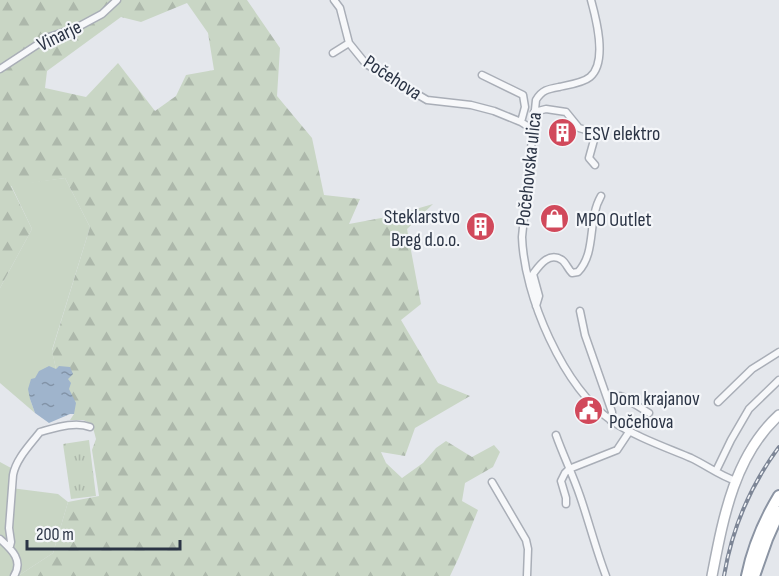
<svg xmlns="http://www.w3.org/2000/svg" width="779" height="576" font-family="'Sofia Sans Condensed',sans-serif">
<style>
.green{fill:#c9d6c5}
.forest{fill:url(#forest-firs);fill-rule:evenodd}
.park{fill:url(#park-tufts)}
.water{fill:url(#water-ripples)}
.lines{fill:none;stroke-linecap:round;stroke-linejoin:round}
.street-casing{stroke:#a9aeb7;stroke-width:9}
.secondary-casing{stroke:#a9aeb7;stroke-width:12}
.highway-casing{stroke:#8b94a3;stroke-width:14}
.street{stroke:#f7f8fa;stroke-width:6}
.secondary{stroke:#fff;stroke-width:9}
.highway{stroke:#fff;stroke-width:10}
.rail-casing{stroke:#7d8696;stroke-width:4}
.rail{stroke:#f4f6f9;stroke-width:1.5;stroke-dasharray:4.5;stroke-linecap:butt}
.labels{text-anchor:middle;stroke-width:4.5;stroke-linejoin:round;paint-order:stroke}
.street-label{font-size:20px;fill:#2b3445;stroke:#f4f6f9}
.poi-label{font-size:20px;fill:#2b3445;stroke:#f4f6f9;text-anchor:start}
</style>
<defs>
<pattern id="forest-firs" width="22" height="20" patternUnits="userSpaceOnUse" patternTransform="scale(1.5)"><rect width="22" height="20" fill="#c9d6c5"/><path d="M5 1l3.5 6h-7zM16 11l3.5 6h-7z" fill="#adb8ab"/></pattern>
<pattern id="park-tufts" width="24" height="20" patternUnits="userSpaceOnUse" patternTransform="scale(1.5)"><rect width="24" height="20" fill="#c9d6c5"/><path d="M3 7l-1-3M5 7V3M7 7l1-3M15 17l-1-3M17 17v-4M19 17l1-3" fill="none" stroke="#adb8ab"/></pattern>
<pattern id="water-ripples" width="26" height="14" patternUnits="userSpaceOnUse" patternTransform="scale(1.5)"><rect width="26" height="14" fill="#9fb4cc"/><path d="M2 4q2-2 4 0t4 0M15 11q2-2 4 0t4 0" fill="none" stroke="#8293a7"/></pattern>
</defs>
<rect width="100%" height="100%" fill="#e4e7ec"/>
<path class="green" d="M65 178 90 227 52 350 56 369 30 399 35 413 0 383V288L32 229 11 185Z
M0 462 11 468V488L58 494 68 502 53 553 18 576H0Z"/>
<path class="forest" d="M0 0H247L280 48 277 96 312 138 324 195 360 199 349 224 392 216 433 204 407 229 421 304 401 320 438 383 470 396 415 428 405 456 381 452 386 463 402 478 423 463 436 448 446 441 472 457 494 445 500 452 493 467 465 483 462 501 478 510 459 557 450 576H18L53 553 68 502 99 496 92 450 96 439 92 424 83 420H70L74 414 56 369 52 351 90 227 65 178 11 186 32 229 0 288ZM187 3 208 33 214 70 186 75 176 96 155 111 118 63 86 97 45 88 47 71 121 17 141 22Z"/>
<path class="park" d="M89 440 96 496 71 499 63 444Z"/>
<path class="water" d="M49 366 56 369 59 366 70 367 73 374 68 379 71 383 69 389 76 403 74 414H70L49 423 35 413 30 399 28 389 31 379 35 378 39 371Z"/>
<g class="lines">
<defs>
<path id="street" d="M334 0 340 8 349 43 366 64 427 100 471 105 494 111 521 122 532 129
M591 0C596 18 608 62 590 77 583 83 568 85 559 87 548 89 542 90 536 100L522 237C524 296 563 387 612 421 636 437 665 447 691 458 706 465 720 476 736 481
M333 53 349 43
M0 69 49 37 76 28 102 14 117 0
M482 75 523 95 525 107 521 122
M534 112 546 109 566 112 579 128 593 132 594 140 589 158 595 165
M536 306 539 296 533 274C539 266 549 251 562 260 566 263 568 269 572 273L578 272C597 252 587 220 601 196
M580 311 585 335 612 412V416L610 420
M718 402 752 369 779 352
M609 403 620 396 623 397 649 413
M556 435C563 455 573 475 580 496 589 522 596 550 606 576
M716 471 731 440 749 409 779 380
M492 482 526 540 528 549 527 576
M566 504V498L561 481 565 473 569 469 617 450 629 432
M0 539C11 549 24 560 14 576
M10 546 11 542 9 528 13 475C16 459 30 445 40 432 55 428 75 421 90 427"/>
<path id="secondary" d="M712 576C723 519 734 456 779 415"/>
<path id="highway" d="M747 576C753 547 764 521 779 496
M754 576 767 539 779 512"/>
</defs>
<use href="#street" class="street-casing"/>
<use href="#secondary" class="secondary-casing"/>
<use href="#highway" class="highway-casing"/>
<use href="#street" class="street"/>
<use href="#secondary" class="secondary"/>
<use href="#highway" class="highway"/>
<defs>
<path id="rail" d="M724 576C732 528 750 486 779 447"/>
</defs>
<use href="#rail" class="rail-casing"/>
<use href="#rail" class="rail"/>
</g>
<defs>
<symbol id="building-disc" viewBox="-11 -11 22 22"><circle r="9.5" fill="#d1495b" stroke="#f4f6f9"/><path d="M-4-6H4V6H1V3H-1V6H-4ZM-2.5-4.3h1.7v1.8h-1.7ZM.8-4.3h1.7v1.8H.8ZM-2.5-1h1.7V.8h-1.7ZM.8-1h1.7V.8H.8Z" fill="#fff"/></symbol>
<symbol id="shop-disc" viewBox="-11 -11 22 22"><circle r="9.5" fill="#d1495b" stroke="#f4f6f9"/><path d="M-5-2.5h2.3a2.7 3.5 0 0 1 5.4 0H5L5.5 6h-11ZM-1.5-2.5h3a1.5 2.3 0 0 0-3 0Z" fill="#fff"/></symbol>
<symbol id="civic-disc" viewBox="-11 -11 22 22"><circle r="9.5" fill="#d1495b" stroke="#f4f6f9"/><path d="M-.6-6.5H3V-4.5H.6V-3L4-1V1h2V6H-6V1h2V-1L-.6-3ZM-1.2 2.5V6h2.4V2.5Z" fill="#fff"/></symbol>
</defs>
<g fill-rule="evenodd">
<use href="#building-disc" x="546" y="116" width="33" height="33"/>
<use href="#shop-disc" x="538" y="202" width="33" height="33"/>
<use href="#building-disc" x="464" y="210" width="33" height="33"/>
<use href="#civic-disc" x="572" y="394" width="33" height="33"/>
</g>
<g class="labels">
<g class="street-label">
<text transform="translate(59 35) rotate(-26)" y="7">Vinarje</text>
<text transform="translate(393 77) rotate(33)" y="7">Počehova</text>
<text transform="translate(528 169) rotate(-84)" y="7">Počehovska ulica</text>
</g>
<g class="poi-label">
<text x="584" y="140">ESV elektro</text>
<text x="460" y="223" text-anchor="end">Steklarstvo<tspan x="460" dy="23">Breg d.o.o.</tspan></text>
<text x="576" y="226">MPO Outlet</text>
<text x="609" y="405">Dom krajanov<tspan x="609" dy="23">Počehova</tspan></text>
</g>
</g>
<path d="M27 540v9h153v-9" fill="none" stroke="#2b3445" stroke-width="3"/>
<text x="36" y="540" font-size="18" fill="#2b3445" stroke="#f4f6f9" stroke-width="4.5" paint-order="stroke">200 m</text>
</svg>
